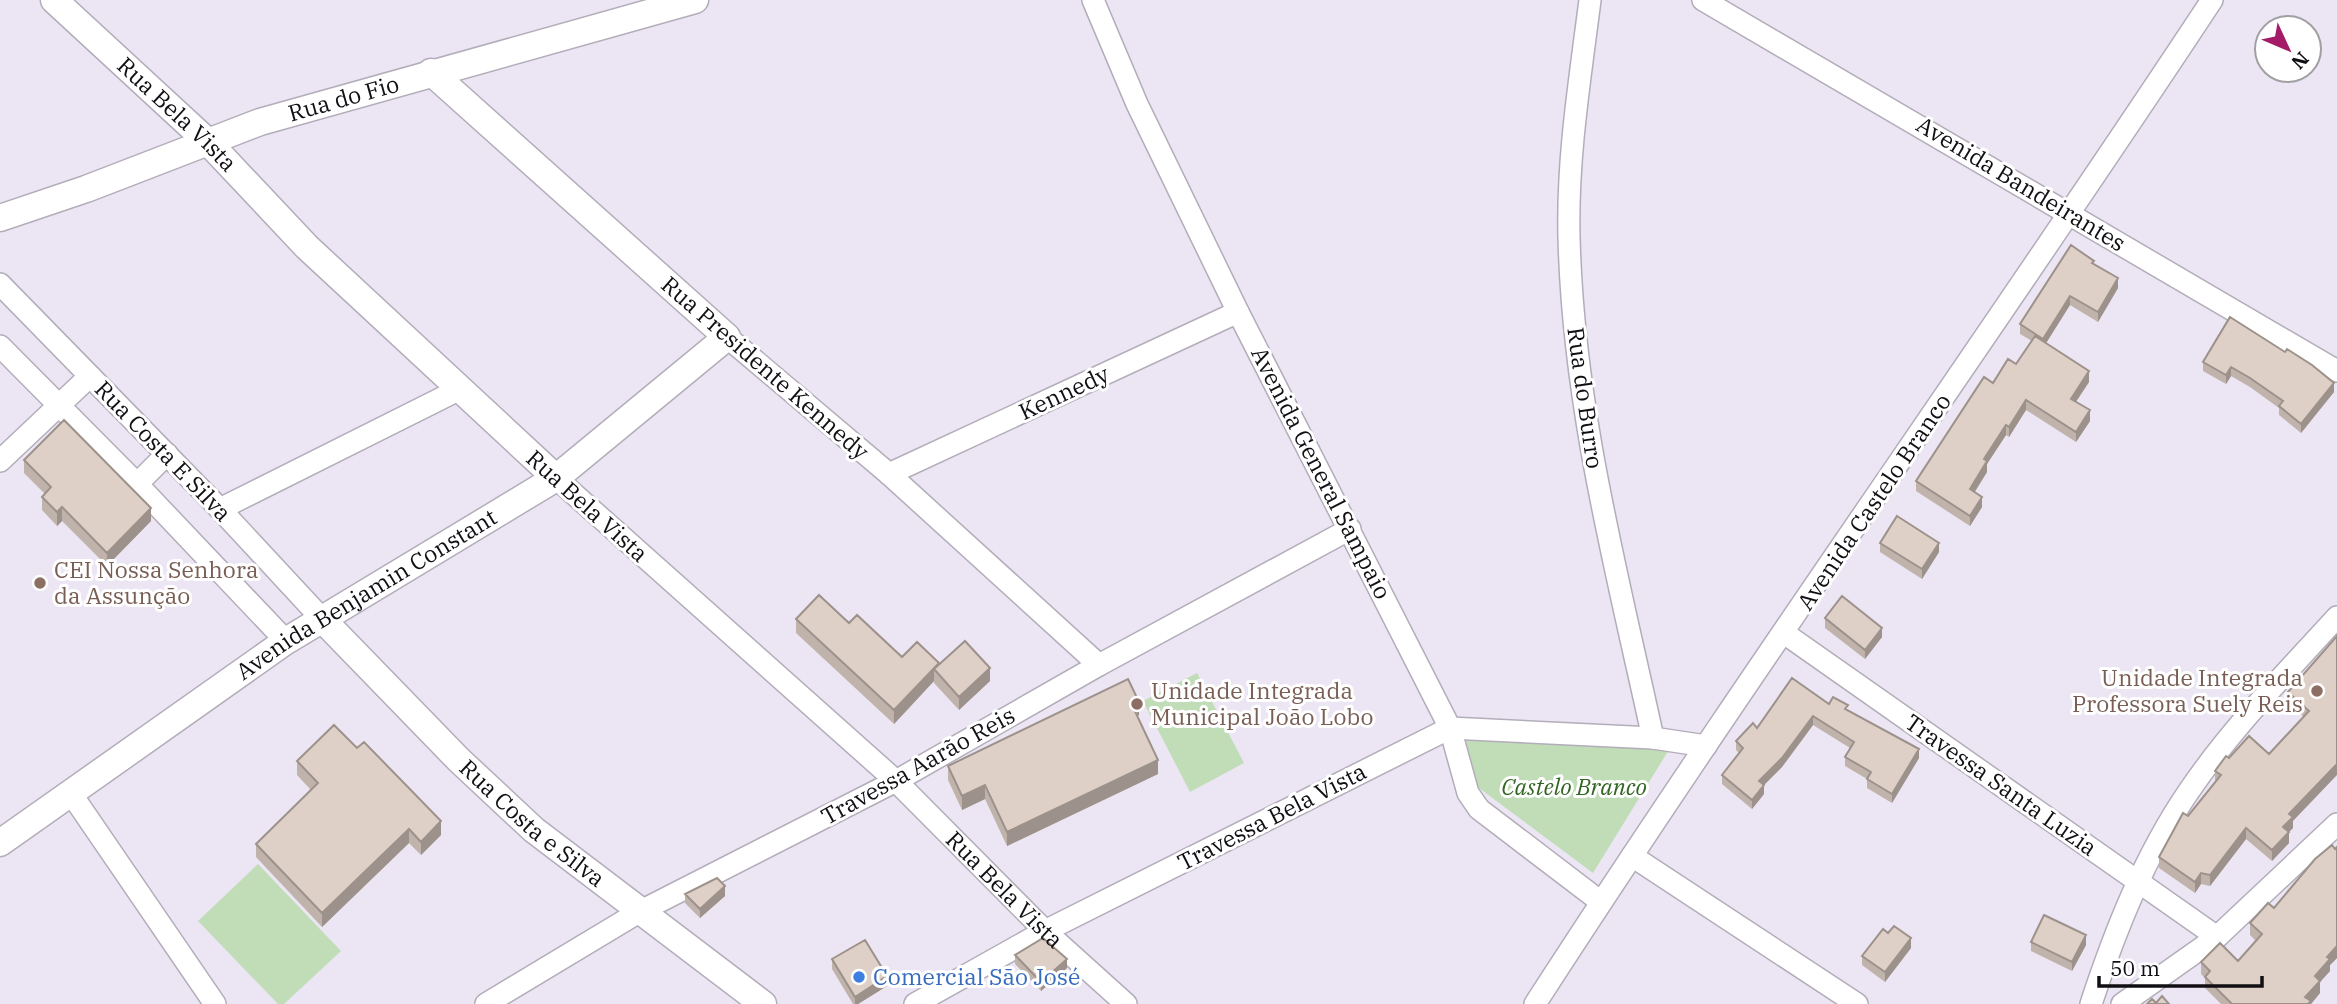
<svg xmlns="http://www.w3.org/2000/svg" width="2337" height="1004" font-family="'IBM Plex Serif',serif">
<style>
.green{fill:#c0ddb8}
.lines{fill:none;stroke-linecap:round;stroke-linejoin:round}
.minor-casing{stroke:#b3adba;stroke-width:24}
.tertiary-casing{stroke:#b3adba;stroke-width:29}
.minor{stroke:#fff;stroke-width:21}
.tertiary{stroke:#fff;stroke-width:26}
.wall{fill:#c0b3ab}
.shaded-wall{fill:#9c928b}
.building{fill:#dfd0c7;stroke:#9c928b;stroke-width:2}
.education-dot{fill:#8d6e63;stroke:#fff;stroke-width:2.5}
.shop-dot{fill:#3f7fe0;stroke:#fff;stroke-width:2.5}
.labels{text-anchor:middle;stroke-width:6;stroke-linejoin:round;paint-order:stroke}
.street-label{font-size:23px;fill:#110f13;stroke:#fff}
.education-label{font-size:23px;fill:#785e54;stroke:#fff;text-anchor:start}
.park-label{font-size:23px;font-style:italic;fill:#326522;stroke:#fff}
.shop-label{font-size:23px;fill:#366cbe;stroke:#fff;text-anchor:start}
</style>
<rect width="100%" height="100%" fill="#ece5f3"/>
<path class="green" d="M1197 673 1244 763 1190 792 1143 701Z
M1464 730 1670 748 1593 873 1475 785Z
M258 864 341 951 284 1004H278L198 921Z"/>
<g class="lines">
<defs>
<g id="minor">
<path d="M1093 0 1137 104 1238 312 1450 728 1468 793 1479 809 1601 902"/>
<path d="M1590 0C1580 79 1567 158 1569 237 1573 408 1617 572 1653 738L1706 746"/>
<path d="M1703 0 2337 371"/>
<path d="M0 284 220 509 323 620"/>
<path d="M727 337 889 474 1099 665"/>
<path d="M0 346 137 484 286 641"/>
<path d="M0 461 90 376"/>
<path d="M889 474 1238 312"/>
<path id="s1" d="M556 478 896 781 1045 931 1126 1004"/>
<path d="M137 484 167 454"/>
<path d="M220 509 458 390"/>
<path d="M1784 633 2217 937"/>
<path d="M70 792 215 1004"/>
<path d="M1632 856 1857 1004"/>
<path d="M486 1004 639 912 896 781 1099 665 1350 529"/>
<path d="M915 1004 1045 931 1450 728 1653 738"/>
<path d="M1535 1004C1754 665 1990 337 2212 0"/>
<path d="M2091 1004C2115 931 2145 855 2189 791 2231 729 2286 673 2337 617"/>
<path d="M2122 1004 2217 937 2337 824"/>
</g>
<g id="tertiary">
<path id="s2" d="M54 0 209 143 307 247 556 478"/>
<path id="s3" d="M0 218 86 189 260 122 695 0"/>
<path id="s4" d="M323 620 459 760 534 830 763 1004"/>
<path id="s5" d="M0 843 286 641 556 478 727 337 431 72"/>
</g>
</defs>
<use href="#minor" class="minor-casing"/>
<use href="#tertiary" class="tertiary-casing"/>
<use href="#minor" class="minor"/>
<use href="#tertiary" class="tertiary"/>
</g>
<path class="wall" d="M2094 264 2118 288 2098 322 2070 305 2046 343 2089 382 2076 402 2090 421 2076 442 2026 410 2009 437 2006 435 1987 464V472L1975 492 1982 507 1970 526 1916 491V481L1993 383 2016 364 2032 341 2020 334V324Z
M2230 317 2334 392 2301 433 2279 415V408L2250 387 2231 376 2226 384 2203 371V362Z
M24 460 151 521 107 566 62 521 57 526 42 510V497L45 494 24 473Z
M1880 543 1939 552 1922 579 1880 552Z
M1825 618 1882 637 1865 659 1825 628Z
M796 619 849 623 902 657 939 665 990 681 959 710 934 683V681L894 724 796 633Z
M2337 636 2293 821V828L2289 832V843L2272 861 2246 839 2210 886 2201 884 2195 893 2159 868V857L2188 816 2215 782V771L2229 758 2269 754 2304 717 2288 703V692Z
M1829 704 1848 711 1919 758 1892 803 1867 788V779L1845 766V757L1850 748 1813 725 1782 767 1764 785V794L1752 809 1722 784V775L1739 753 1736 750V741L1757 728Z
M1139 715 1137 716 1158 774 1007 846 985 799 962 810 948 780V766Z
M297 761 441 835 421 855 409 843 322 927 256 857V844L311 790 297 775Z
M2337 847V958L2330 965V971L2320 982V993L2311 1004H2221L2205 988V978L2201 974V962L2238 961 2256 941 2250 935V923L2274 908Z
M685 894 725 896 700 918 685 903Z
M2031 942 2086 945 2072 971 2031 951Z
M1911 948 1885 982 1862 965V956Z
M1015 955 1067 968 1041 991 1015 964Z
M832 959 887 986 858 1004H853L832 969Z"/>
<path class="shaded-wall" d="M2118 278V288L2098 322V312Z
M2070 296V305L2043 348V339Z
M2231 367V376L2226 384V375Z
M2089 371V382L2071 409V399Z
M2334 383V392L2301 433V424Z
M2026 400V410L2009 437V427Z
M2090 410V421L2076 442V432Z
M2006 425V435L1987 464V472L1970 499V489L1984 459Z
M1982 497V507L1970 526V516Z
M62 507V521L57 526V512Z
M151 508V521L107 566V553Z
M1939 543V552L1922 579V569Z
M1882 628V637L1865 659V650Z
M939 663V674L934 669V681L894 724V710Z
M990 668V681L959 710V697Z
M1139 702V715L1132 719V705Z
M1813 716V725L1782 767 1759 790V781Z
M1919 749V758L1892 803V794Z
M1158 760V774L1007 846V832Z
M2337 764V775L2293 821V828L2289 832V843L2272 861V850L2289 814Z
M985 785V799L962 810V796Z
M1764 785V794L1752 809V800Z
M441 821V835L421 855V842Z
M2246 828V839L2210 886V875Z
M409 829V843L322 927V913Z
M2201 873V884L2195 893V882Z
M725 886V896L700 918V909Z
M2086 935V945L2072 971V962Z
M1911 938V948L1885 982V972Z
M2337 946V958L2330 965V971L2320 982V993L2311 1004H2305V997L2315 976 2327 957Z
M1067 959V968L1041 991V982Z
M887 976V986L858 1004H855V997Z"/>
<path class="building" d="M2071 245 2094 261 2092 263 2118 278 2098 312 2070 296 2043 339 2020 324Z
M2230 317 2285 352 2287 349 2312 365 2334 383 2301 424 2279 406 2283 401 2250 378 2231 367 2226 375 2203 362Z
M2035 336 2089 371 2071 399 2090 410 2076 432 2026 400 2009 427 2006 425 1984 459 1987 461 1970 489 1982 497 1970 516 1916 481 1984 377 1993 383 2008 359 2016 364Z
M64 420 151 508 107 553 62 507 57 512 42 497 51 487 24 460Z
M1897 516 1939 543 1922 569 1880 543Z
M819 595 849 623 857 615 902 657 917 642 939 663 894 710 796 619Z
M1842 596 1882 628 1865 650 1825 618Z
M2337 636V764L2289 814 2293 817 2283 827 2289 832 2272 850 2246 828 2210 875 2201 873 2195 882 2159 857 2183 813 2188 816 2221 775 2215 771 2226 756 2229 758 2249 736 2269 754 2309 711 2288 692Z
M965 641 990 668 959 697 934 669Z
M1792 678 1829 704 1833 697 1848 705 1845 709 1919 749 1892 794 1867 779 1871 772 1845 757 1854 742 1813 716 1782 758 1759 781 1764 785 1752 800 1722 775 1743 748 1736 741 1753 723 1757 728Z
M1128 679 1139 702 1132 705 1158 760 1007 832 985 785 962 796 948 766Z
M334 725 357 748 364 742 441 821 421 842 409 829 322 913 256 844 318 783 297 761Z
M2332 845 2335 849 2337 847V946L2327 957 2330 959 2315 976 2320 981 2305 997 2311 1001 2308 1004H2232L2205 977 2210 971 2201 962 2220 943 2238 961 2262 934 2250 923 2268 903 2274 908 2315 859Z
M717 878 725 886 700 909 685 894Z
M2044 915 2086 935 2072 962 2031 942Z
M1894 926 1911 938 1885 972 1862 956 1883 929 1888 933Z
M1043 938 1067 959 1041 982 1015 955Z
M865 940 887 976 855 997 832 959Z
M2162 996 2169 1004H2147L2152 999 2156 1003Z"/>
<g class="education-dot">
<circle cx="40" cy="583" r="7"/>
<circle cx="2317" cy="691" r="7"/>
<circle cx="1137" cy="704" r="7"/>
</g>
<circle class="shop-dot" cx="859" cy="977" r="7"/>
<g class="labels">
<g class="street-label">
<text dy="8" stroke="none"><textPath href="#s3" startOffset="364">Rua do Fio</textPath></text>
<text dy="8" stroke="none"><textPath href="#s2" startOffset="168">Rua Bela Vista</textPath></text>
<text transform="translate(2021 184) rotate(31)" y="8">Avenida Bandeirantes</text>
<text transform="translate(765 368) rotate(41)" y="8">Rua Presidente Kennedy</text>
<text transform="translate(1064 393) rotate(-25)" y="8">Kennedy</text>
<text transform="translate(1585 398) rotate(82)" y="8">Rua do Burro</text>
<text transform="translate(163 451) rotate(46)" y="8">Rua Costa E Silva</text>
<text transform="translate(1321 473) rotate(63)" y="8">Avenida General Sampaio</text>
<text transform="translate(1874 502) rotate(-56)" y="8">Avenida Castelo Branco</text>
<text transform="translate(587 506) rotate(42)" y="8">Rua Bela Vista</text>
<text dy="8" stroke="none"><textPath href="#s5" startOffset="443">Avenida Benjamin Constant</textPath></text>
<text transform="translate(918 766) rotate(-29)" y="8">Travessa Aarão Reis</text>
<text transform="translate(2001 785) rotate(35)" y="8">Travessa Santa Luzia</text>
<text transform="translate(1272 817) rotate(-27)" y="8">Travessa Bela Vista</text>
<text dy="8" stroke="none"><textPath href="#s4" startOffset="292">Rua Costa e Silva</textPath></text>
<text dy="8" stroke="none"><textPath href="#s1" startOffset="609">Rua Bela Vista</textPath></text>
</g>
<g class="education-label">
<text x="54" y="578">CEI Nossa Senhora<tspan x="54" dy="26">da Assunção</tspan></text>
<text x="2303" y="686" text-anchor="end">Unidade Integrada<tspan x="2303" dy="26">Professora Suely Reis</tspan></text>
<text x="1151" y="699">Unidade Integrada<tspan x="1151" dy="26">Municipal João Lobo</tspan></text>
</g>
<g class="park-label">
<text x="1574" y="795">Castelo Branco</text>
</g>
<g class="shop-label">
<text x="873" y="985">Comercial São José</text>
</g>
</g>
<g transform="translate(2288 49) rotate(134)"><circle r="33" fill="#ffffff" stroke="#a09fa1" stroke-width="2"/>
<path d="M0-5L12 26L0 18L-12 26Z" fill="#a41c67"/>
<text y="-10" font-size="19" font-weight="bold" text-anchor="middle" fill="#110f13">N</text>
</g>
<path d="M2099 976v10h163v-10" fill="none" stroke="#110f13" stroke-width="3.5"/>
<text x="2110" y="976" font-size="21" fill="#110f13" stroke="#ffffff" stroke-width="5" paint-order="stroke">50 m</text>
</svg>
